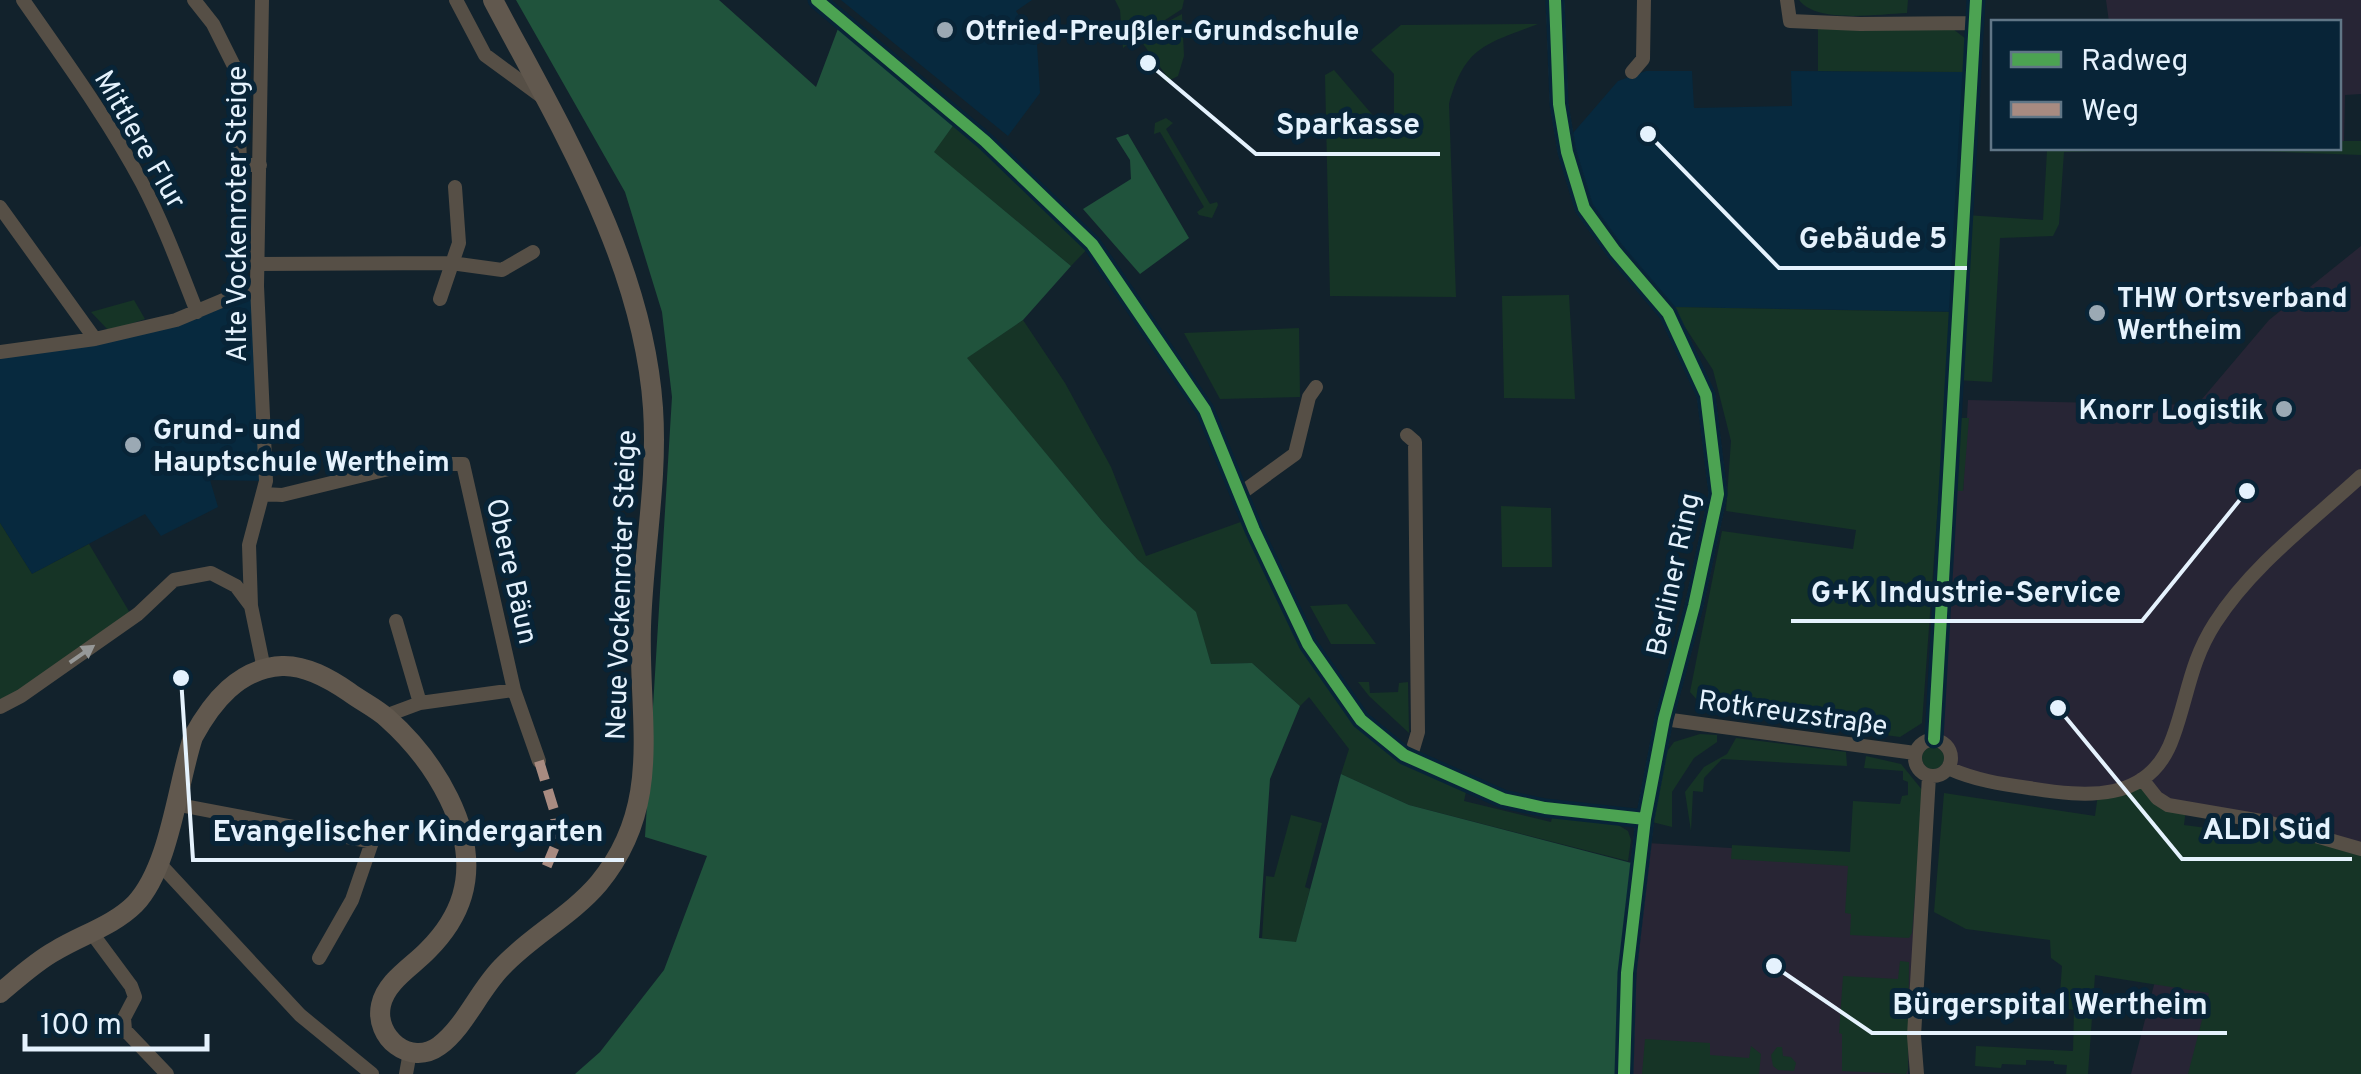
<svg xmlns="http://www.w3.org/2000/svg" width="2361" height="1074" font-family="Overpass,sans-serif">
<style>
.commercial{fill:#272535}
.built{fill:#07293e}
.medical{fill:#282534}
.green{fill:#163426}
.forest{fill:#20533c}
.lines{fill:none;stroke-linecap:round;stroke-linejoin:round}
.minor{stroke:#564f46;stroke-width:14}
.tertiary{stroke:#564f46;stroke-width:18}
.secondary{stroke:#61584e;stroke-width:20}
.quiet{stroke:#a88b81;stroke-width:10;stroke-dasharray:20 10;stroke-linecap:butt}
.cycleway-casing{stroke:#082437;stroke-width:19}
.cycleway{stroke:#4ca352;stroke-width:12}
.oneway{fill:#969898}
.poi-dot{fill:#9ba9b4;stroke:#082437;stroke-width:4}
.labels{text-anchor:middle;stroke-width:10;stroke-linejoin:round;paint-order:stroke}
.poi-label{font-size:28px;font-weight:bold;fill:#e5f2fd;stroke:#082437;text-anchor:start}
.street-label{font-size:28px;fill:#e5f2fd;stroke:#082437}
.leader{fill:none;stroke:#e5f2fd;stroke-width:4}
.callout-dot{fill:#e5f2fd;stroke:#082437;stroke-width:4}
.callout-label{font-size:30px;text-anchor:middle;font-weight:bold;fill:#e5f2fd;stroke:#082437;stroke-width:10;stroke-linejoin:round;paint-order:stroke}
</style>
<rect width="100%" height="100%" fill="#12222c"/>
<path class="commercial" d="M2106 0H2361V94L2345 95 2344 142 2339 141 2338 22H2109Z
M2361 246V849L2115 792 1979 781 1950 764V751L1939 740 1948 491H1963L1968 400 2197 405 2269 320Z
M2162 954 2361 1074H2131Z"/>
<path class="built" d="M841 0H1032L1016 11 1037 44 1040 93 1008 136Z
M1646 71H1692L1694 108 1792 106 1791 71 1973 72 1960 312 1672 307 1603 228 1580 184 1573 133 1618 81Z
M257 286 266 481 210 480 218 507 161 536 145 514 32 574 0 523V352L176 320Z"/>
<path class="medical" d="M1647 843 1916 859 1908 1074H1632L1640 890Z"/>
<path class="green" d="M1115 0H1184L1182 9 1139 37 1182 14 1184 56 1178 76 1166 82 1163 77 1166 75 1138 37 1123 48 1120 10Z
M1799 0H1908L1907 13C1878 14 1817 24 1799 0Z
M1538 24C1486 44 1465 46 1449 104L1456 297 1330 296 1325 75 1334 70 1376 119H1394V74L1371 50 1401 25Z
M1818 29H1953L1966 39 1963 72 1818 71Z
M1166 118 1173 123 1166 129 1210 204 1217 202 1218 205 1212 218 1199 215 1197 212 1204 207 1160 132 1154 134 1155 123Z
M955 123 1092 244 1071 266 933 152Z
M2339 141H2361V155L2226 150V148H2338Z
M2011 148H2217L2064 152 2059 224 2053 236 2000 238 1992 382 1955 380 1966 215 2043 220 2047 151Z
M1569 295 1575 399 1504 398 1502 296Z
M134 300 145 319 109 331 91 312Z
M1672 307 1952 312 1922 723 1900 737 1707 711 1690 692 1722 531 1853 549 1856 530 1726 511 1731 441 1713 370Z
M1023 320 1065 383 1111 467 1146 556 1249 519C1288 602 1330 711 1410 764 1427 775 1448 783 1466 792L1464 801 1551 822 1553 813 1618 825 1628 831 1631 840 1628 861 1409 805 1341 774 1349 749 1309 697 1300 706 1252 663 1211 664 1195 612 1138 560 1102 521 966 358Z
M1299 328 1300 397 1220 399 1184 333Z
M1952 418H1969L1963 491H1948Z
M1501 506 1551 508 1552 567H1502Z
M0 523 32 574 89 544 133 618 0 707Z
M1347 604 1376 644H1331L1310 606Z
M1358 682H1369L1370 693 1398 692 1399 683 1408 682 1409 733 1369 696Z
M1700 734 1717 735V742L1694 758 1672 792V827L1652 822 1666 753 1674 742Z
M1736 738 1846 752 1847 766 1722 759 1704 778 1703 792 1693 791 1691 831 1685 792 1704 767 1727 754Z
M1922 758a11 11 0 1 1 22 0a11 11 0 1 1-22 0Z
M1866 756 1901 764 1923 791 1912 933 1909 938 1850 935 1851 914 1845 913 1848 866 1731 859 1732 845 1850 852 1853 801 1900 804 1902 796 1908 795V782L1903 780V771L1864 768Z
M2142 779 2158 798 2186 809 2184 825 2237 832 2240 821 2361 856V1074H2188L2209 993 2095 975 2088 1074H2066L2067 1065 2054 1064V1061L2026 1060V1065L2002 1064 2001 1068 1975 1066 1976 1046 2073 1051 2074 1010 2059 1008 2062 966 2051 958 2050 940 1966 929 1934 912 1944 793 2095 816 2098 794Z
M1291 815 1322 823 1305 887 1310 889 1296 943 1262 938 1266 876 1274 877Z
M1900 961 1909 962 1908 1070 1906 1074 1842 1071V1034L1839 1033 1843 976 1898 979Z
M1645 1039 1710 1043V1055L1749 1058 1751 1046 1761 1054 1759 1074H1642Z
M1777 1047H1782L1783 1056 1791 1057 1796 1063 1794 1071 1778 1070 1773 1066 1771 1055Z"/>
<path class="forest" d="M516 0H719L816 87 839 26 955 123 934 152 1071 266 1023 320 967 358 1102 521 1138 560 1196 612 1211 664 1252 663 1300 706 1270 779 1259 938 1296 942 1341 774 1409 805 1639 865 1624 1074H575L600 1052 664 970 707 856 645 837 672 397 662 312 625 192Z
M1128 134 1189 238 1140 274 1083 209 1131 179 1130 160 1116 138Z"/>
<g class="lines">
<path class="minor" d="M23 0C64 59 108 119 142 183 164 225 180 269 197 312
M194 0 213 24 237 72 240 165H260
M456 0 485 55 541 96
M817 0 985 141 1092 244 1205 410 1254 530 1308 644 1361 720 1404 755 1503 799 1545 808 1645 819
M1787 0 1790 21 1860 24 1976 23
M1632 72 1643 59 1644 0
M0 207 95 339
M258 264 451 263 502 270 533 252
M440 299 459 243 455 187
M0 352 95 339 176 320 257 286
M1407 435 1415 442 1418 732 1410 759
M263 494 282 495 409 464H463L514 690 539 761
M1240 494 1295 454 1309 397 1316 387
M251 606 249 545 266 481 257 286 262 0
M396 621 420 703
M0 707 21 696 138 614 174 580 211 573 236 586 251 606 264 669
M385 716 420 703 514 690
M1664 719 1915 753
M1934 739 1976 0
M1915 758a18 18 0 1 1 36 0a18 18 0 1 1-36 0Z
M1948 768C1975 780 2000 784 2029 788 2085 797 2150 804 2173 737 2188 696 2190 662 2215 623 2252 565 2311 522 2361 476
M2142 779 2157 798 2168 805 2267 822 2361 849
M174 804 372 842 352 900 319 958
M158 862 300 1015 372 1074
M91 932 131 986 135 997 124 1018 125 1030 167 1074
M406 1074 410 1052
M1917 1074 1914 1036 1929 776"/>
<path class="tertiary" d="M1555 0 1559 104 1567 152 1584 208 1615 251 1668 313 1706 395 1718 494 1694 606 1664 719 1645 819 1627 973 1624 1074"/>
<path class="secondary" d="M0 993C17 979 35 962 55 951 81 935 113 926 135 904 170 867 177 786 193 737 212 702 239 668 282 666 306 665 330 679 349 692 361 701 376 708 387 718 433 759 481 832 462 896 456 916 443 935 428 950 413 966 386 981 381 1005 374 1037 410 1067 439 1046 465 1027 479 990 502 967 531 936 571 916 599 883 664 804 638 721 641 627 643 554 658 482 653 408 643 261 560 127 493 0"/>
<path class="quiet" d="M539 761 554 810 558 839 543 875"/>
<defs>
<path id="cycleway" d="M817 0 985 141 1092 244 1205 410 1254 530 1308 644 1361 720 1404 755 1503 799 1545 808 1645 819
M1555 0 1559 104 1567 152 1584 208 1615 251 1668 313 1706 395 1718 494 1694 606 1664 719 1645 819 1627 973 1624 1074
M1934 739 1976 0"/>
</defs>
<use href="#cycleway" class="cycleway-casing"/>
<use href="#cycleway" class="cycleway"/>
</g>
<defs><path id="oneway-solid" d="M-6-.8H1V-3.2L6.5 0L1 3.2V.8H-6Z" transform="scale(2.5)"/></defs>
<use class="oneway" href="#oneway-solid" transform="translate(82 654) rotate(-35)"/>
<g class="poi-dot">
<circle cx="945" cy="30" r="10"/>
<circle cx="2097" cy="313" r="10"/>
<circle cx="2284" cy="409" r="10"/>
<circle cx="133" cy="445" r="10"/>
</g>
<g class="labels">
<g class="poi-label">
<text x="965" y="40">Otfried-Preußler-Grundschule</text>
<text x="2117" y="307">THW Ortsverband<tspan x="2117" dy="32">Wertheim</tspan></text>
<text x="2264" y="419" text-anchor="end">Knorr Logistik</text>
<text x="153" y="439">Grund- und<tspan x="153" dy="32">Hauptschule Wertheim</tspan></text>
</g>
<g class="street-label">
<text transform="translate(141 139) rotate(60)" y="10">Mittlere Flur</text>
<text transform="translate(236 214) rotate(-90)" y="10">Alte Vockenroter Steige</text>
<text transform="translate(513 571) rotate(77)" y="10">Obere Bäun</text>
<text transform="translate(1672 574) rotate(-78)" y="10">Berliner Ring</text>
<text transform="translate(620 585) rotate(-88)" y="10">Neue Vockenroter Steige</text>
<text transform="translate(1793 712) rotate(8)" y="10">Rotkreuzstraße</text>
</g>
</g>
<path class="leader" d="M1148 63L1256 154H1440M1648 134L1779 268H1967M2247 491L2142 621H1791M2058 708L2182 859H2352M181 678L193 860H624M1774 966L1872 1033H2227"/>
<g class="callout-dot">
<circle cx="1148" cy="63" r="10"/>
<circle cx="1648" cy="134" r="10"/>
<circle cx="2247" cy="491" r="10"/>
<circle cx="2058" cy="708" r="10"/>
<circle cx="181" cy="678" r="10"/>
<circle cx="1774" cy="966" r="10"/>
</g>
<g class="callout-label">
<text x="1348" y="134">Sparkasse</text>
<text x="1873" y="248">Gebäude 5</text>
<text x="1966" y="602">G+K Industrie-Service</text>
<text x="2267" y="839">ALDI Süd</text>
<text x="408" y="841">Evangelischer Kindergarten</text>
<text x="2050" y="1014">Bürgerspital Wertheim</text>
</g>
<rect x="1991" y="20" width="350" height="130" fill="#082437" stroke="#607686" stroke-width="2.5"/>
<rect x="2011" y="52" width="50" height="15" fill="#4ca352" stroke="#607686" stroke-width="2.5"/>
<text x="2081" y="70" font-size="30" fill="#e5f2fd">Radweg</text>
<rect x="2011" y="102" width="50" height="15" fill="#a88b81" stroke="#607686" stroke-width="2.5"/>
<text x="2081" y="120" font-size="30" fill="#e5f2fd">Weg</text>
<path d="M25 1034v15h182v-15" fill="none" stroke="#e5f2fd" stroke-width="5"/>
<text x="40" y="1034" font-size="30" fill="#e5f2fd" stroke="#082437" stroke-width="8" paint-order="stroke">100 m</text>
</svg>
